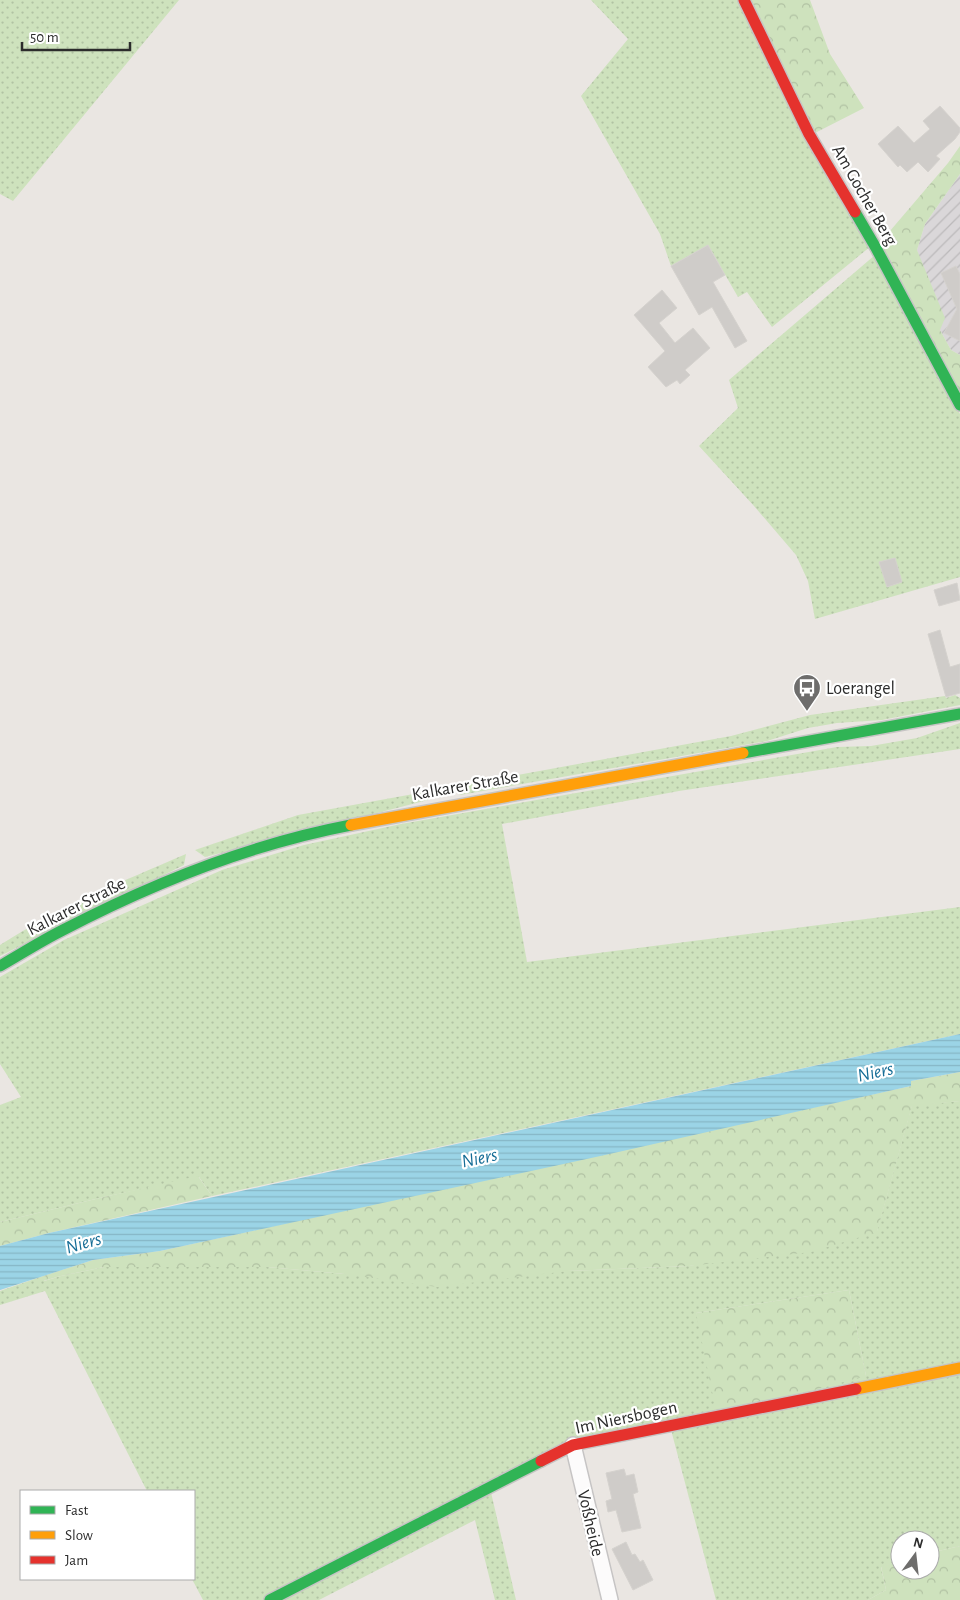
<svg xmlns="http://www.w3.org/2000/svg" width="960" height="1600" font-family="'Alegreya Sans',sans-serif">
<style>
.industrial{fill:url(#industrial-furrows)}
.grass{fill:url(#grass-dots);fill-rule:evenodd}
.forest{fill:url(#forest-crowns)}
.water{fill:url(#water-rules)}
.building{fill:#cfccc9;stroke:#d5d2ce}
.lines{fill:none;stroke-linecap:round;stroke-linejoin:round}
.street-casing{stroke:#c6c4c4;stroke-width:18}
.fast-casing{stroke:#c6c4c4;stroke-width:14}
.slow-casing{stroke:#c6c4c4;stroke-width:14}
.jam-casing{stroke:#c6c4c4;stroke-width:14}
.street{stroke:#fcfbfb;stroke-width:15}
.fast{stroke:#30b455;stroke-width:11}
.slow{stroke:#ff9f0a;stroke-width:11}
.jam{stroke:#e5322d;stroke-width:11}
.labels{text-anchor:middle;stroke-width:4.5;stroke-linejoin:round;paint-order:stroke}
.street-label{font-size:18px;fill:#2c2c2c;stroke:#fff}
.poi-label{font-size:18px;fill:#2c2c2c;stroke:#fff;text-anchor:start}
.water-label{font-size:19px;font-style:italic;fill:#166d96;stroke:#fff}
</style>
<defs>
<pattern id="industrial-furrows" width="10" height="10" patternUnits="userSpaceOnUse" patternTransform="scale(1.25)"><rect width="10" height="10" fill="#dad7d9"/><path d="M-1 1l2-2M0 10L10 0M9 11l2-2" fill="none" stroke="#bbb9ba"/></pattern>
<pattern id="grass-dots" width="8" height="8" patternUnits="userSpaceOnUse" patternTransform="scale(1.25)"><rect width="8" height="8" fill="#cee2bd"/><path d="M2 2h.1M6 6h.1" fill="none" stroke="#b1c2a3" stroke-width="1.8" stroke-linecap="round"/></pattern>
<pattern id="forest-crowns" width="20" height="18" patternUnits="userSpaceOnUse" patternTransform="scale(1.25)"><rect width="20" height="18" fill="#cee2bd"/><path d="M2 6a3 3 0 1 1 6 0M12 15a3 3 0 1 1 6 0" fill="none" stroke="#b1c2a3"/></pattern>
<pattern id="water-rules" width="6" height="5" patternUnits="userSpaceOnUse" patternTransform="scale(1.25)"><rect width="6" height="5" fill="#9bd4e6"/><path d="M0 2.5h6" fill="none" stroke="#86b6c5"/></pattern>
</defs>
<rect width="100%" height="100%" fill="#eae6e2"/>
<path class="industrial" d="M960 174V355L951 350 940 330 917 250 925 224Z"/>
<path class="grass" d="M0 0H179L13 201 0 194Z
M591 0H741L871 246 772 327 747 292 738 297 708 245 671 266 660 234 581 96 628 39Z
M875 255 960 414V577L815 619 808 581 796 555 754 506 699 446 738 408 729 380Z
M955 695 960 698V705L882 720 837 723 808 728 767 741 460 795 452 787 731 736 810 715 945 696 946 698Z
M960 723V749L679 791 502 824 527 962 960 907V1034L212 1196 199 1177 104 1197 0 1222V1105L21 1097 0 1064V977L64 940 222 870 304 845 401 824 837 747 871 746 917 738Z
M441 789 428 800 205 857 195 850 298 815Z
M186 854 184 865 0 956V945C58 908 123 881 186 854Z
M960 1101V1546L930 1553V1540H900V1561L881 1567 886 1590 868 1600H716L670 1426 573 1445 490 1488 516 1600H495L475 1520 319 1600H203L192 1579H194V1491H147L45 1291 0 1305V1291L43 1276 44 1281 61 1276 104 1267H267L345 1274 568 1271 689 1266 877 1231 912 1105ZM849 1290 866 1376 696 1314V1313Z"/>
<path class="forest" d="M749 0H810L830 54 864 108 813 134Z
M960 146V174L925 224 917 250 945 318 940 330 951 350 960 355V395L878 245 948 163Z
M960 1072V1101L912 1106 877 1232 811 1252 689 1266 568 1271 437 1287 345 1274 267 1267H104L61 1276 43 1281V1276L93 1260 160 1251 911 1086V1081Z
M198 1176 212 1196 49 1233 0 1246V1222L104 1197Z
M849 1290 866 1376 717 1416 696 1313Z
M960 1546V1600H868L886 1590 881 1566 900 1561V1570H930V1553Z"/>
<path class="water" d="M960 1034V1072L911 1081V1086L605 1155 160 1251 93 1260 0 1290V1246L49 1233Z"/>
<path class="building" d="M940 106 960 128V132L955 139 936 156 940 159 928 172 918 162 907 172 900 165 898 167 878 144 898 126 914 143 930 129 923 121Z
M708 245 725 275 713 282 747 341 735 348 712 307 699 315 671 266Z
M956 266 960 274V341L944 333 957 309 941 273Z
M662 290 677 308 659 323 675 343 693 328 710 348 685 370 690 375 680 384 677 380 666 387 648 367 665 351 634 315Z
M895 558 902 582 887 587 879 562Z
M957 583 960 600 939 606 934 590Z
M940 630 950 667 960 664V693L946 697 928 634Z
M624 1469 626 1476 634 1474 638 1492 633 1494 641 1528 622 1532 616 1510 608 1512 606 1501 612 1499 606 1473Z
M626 1542 632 1555 635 1554 640 1562 643 1560 653 1580 633 1590 612 1549Z"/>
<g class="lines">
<defs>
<path id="street" d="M573 1445 610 1600"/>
<path id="fast" d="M855 212 876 248 960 405
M743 753 960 714
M0 966C21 954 41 941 63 930 153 883 251 844 351 825
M270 1600 541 1461"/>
<path id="slow" d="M351 825 743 753
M856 1389 960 1368"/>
<path id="jam" d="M744 0 809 134 855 212
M541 1461 573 1445 856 1389"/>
</defs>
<use href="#street" class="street-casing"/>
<use href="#fast" class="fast-casing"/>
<use href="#slow" class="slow-casing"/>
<use href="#jam" class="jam-casing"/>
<use href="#street" class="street"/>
<use href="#fast" class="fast"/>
<use href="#slow" class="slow"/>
<use href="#jam" class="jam"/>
</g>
<defs>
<symbol id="bus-pin" viewBox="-11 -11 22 30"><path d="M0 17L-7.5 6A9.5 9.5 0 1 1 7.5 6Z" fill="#6e6d6c" stroke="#fff"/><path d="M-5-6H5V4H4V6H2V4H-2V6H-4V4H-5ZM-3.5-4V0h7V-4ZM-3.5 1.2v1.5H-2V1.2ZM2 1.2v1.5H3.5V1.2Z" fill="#fff"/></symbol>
</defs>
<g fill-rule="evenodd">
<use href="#bus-pin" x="791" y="672" width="32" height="43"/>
</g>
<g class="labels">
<g class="street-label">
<text transform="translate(865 195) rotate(60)" y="6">Am Gocher Berg</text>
<text transform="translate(465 785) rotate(-10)" y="6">Kalkarer Straße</text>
<text transform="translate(76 906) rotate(-27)" y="6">Kalkarer Straße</text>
<text transform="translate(626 1417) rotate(-12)" y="6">Im Niersbogen</text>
<text transform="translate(591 1523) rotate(77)" y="6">Voßheide</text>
</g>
<g class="poi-label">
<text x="826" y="694">Loerangel</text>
</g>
<g class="water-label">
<text transform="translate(875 1071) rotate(-13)" y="7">Niers</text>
<text transform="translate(479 1157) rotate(-12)" y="7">Niers</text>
<text transform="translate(83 1242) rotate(-16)" y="7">Niers</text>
</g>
</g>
<rect x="20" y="1490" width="175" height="90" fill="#ffffff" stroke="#ababab"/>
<rect x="30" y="1506" width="25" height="8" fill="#30b455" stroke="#ababab"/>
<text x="65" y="1515" font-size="15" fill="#2c2c2c">Fast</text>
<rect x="30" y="1531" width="25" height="8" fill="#ff9f0a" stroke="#ababab"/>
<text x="65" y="1540" font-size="15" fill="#2c2c2c">Slow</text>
<rect x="30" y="1556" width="25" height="8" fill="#e5322d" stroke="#ababab"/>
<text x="65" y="1565" font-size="15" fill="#2c2c2c">Jam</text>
<g transform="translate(915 1555) rotate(15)"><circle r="24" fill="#ffffff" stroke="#ababab"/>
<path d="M0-4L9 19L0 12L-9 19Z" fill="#6e6d6c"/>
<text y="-8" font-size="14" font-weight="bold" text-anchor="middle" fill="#2c2c2c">N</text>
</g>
<path d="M22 42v8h108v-8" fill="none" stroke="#2c2c2c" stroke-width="2.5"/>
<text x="30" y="42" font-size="15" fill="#2c2c2c" stroke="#ffffff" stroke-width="4" paint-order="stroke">50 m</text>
</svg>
